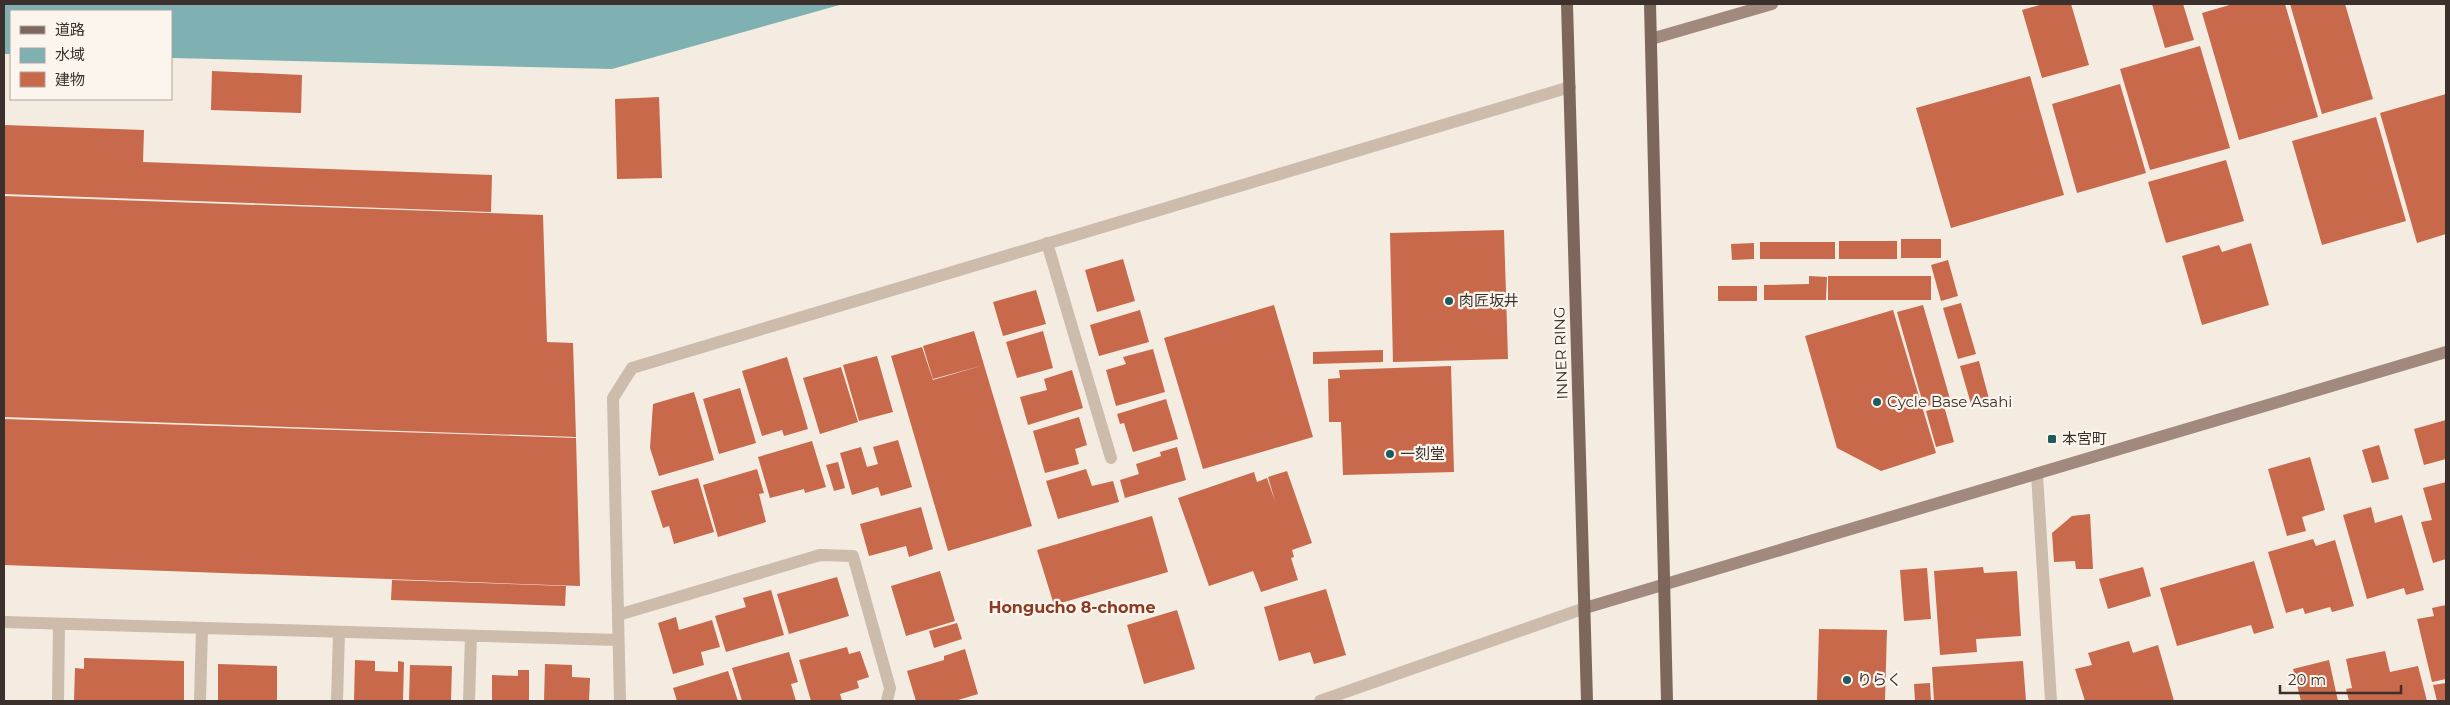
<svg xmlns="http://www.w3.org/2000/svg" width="2450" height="705" font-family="Montserrat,'Noto Sans JP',sans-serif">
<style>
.water{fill:#7fb0b2}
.building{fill:#c8694b}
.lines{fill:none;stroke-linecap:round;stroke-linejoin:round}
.lane{stroke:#cdbbac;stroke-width:12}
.street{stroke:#cdbbac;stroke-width:12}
.secondary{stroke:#a18a7d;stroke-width:12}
.primary{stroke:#7d675c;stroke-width:12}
.poi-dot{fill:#1f5a5e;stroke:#fbf5ee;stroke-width:2}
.labels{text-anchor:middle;stroke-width:4.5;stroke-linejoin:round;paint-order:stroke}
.poi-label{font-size:15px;fill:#3b302b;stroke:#fbf5ee;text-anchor:start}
.street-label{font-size:15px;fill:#3b302b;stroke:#fbf5ee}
.neighbourhood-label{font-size:16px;font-weight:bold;fill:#8c3b22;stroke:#fbf5ee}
</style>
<rect width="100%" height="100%" fill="#f4ebe1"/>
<path class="water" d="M4 4H843L612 69 171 58V11H11V54H4Z"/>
<path class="building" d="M2043 4H2071L2089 65 2042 78 2022 10Z
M2152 4H2183L2194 40 2165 48Z
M2233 4H2285L2318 117 2239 140 2202 13Z
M2290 4H2345L2373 99 2322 114Z
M2200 46 2230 148 2150 170 2120 69Z
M212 71 302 75 301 113 211 110Z
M2030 76 2064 195 1951 228 1916 108Z
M2120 84 2146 173 2077 193 2052 104Z
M2446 94V234L2417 243 2380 113Z
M659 97 662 178 617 179 615 99Z
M2376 117 2406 221 2322 245 2292 141Z
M4 125 144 130 143 162 492 175 491 212 4 194Z
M2226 160 2244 221 2166 243 2148 182Z
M4 196 543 215 547 342 573 343 576 437 4 417Z
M1504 230 1508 359 1393 362 1390 233Z
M1901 239H1941V258H1901Z
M1839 241H1897V259H1839Z
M1760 242H1835V259H1760Z
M1754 243V259L1732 260 1731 244Z
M2251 243 2269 305 2202 325 2182 256 2219 245 2222 252Z
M1123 259 1135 301 1097 312 1085 270Z
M1948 260 1958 296 1941 301 1931 265Z
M1809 276 1827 277 1826 300H1764V285L1809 284Z
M1828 276H1931V300H1828Z
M1718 286H1757V301H1718Z
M1036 290 1046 324 1003 336 993 302Z
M1961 303 1976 354 1958 359 1943 308Z
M1274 305 1313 437 1203 469 1164 338Z
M1923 305 1950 399 1924 407 1897 312Z
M1140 310 1149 342 1099 356 1090 325Z
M1893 310 1936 453 1881 471 1837 448 1805 336Z
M974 331 984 365 933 379 923 346Z
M1043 331 1053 368 1017 378 1006 342Z
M922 347 933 380 984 365 1032 526 948 551 891 356Z
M1153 349 1165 392 1116 406 1106 370 1126 364 1123 357Z
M1383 350V362L1313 364V352Z
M877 356 893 412 859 421 843 365Z
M787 357 808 429 784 436 782 430 762 436 742 371Z
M1979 361 1989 399 1971 404 1960 366Z
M1451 366 1454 472 1343 475 1341 422H1329L1328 379 1340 378 1339 370Z
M841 367 858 422 820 434 803 378Z
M1072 370 1083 408 1028 425 1020 397 1047 390 1044 379Z
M740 388 756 443 719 454 703 399Z
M694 392 714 460 659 476 650 448 653 404Z
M1166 399 1178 439 1133 452 1124 423 1120 424 1117 414Z
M1944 406 1954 442 1936 447 1926 411Z
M1079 417 1087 445 1075 449 1079 464 1045 473 1033 431Z
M4 419 576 438 580 586 4 565Z
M2446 420V459L2424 465 2414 429Z
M898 440 912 487 881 496 878 487 852 495 840 453 861 447 867 467 878 464 873 447Z
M812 441 826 487 805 493 804 489 770 498 758 457Z
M2379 445 2389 479 2372 483 2362 450Z
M1177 447 1186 480 1125 498 1120 480 1139 474 1136 464 1161 456 1160 452Z
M2310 457 2325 510 2302 517 2306 531 2287 536 2268 469Z
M838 462 845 488 834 491 826 465Z
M757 469 764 493 759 494 766 522 718 537 703 485Z
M1086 469 1092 486 1113 481 1119 502 1058 519 1046 481Z
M1287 471 1312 543 1292 550 1294 557 1291 558 1298 580 1261 592 1253 571 1209 586 1178 498 1254 472 1257 482 1267 478 1275 501 1268 477Z
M698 478 714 532 674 544 669 526 663 528 651 491Z
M2446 482V559L2433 563 2421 522 2432 520 2423 488Z
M921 507 933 549 909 557 906 546 869 556 860 524Z
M2371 507 2375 523 2402 515 2424 590 2406 595 2404 588 2367 599 2343 515Z
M2090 514 2093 569H2076L2075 561 2054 562 2052 533 2072 516Z
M1152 516 1168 572 1054 605 1037 550Z
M2313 539 2316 546 2335 540 2354 606 2332 612 2330 607 2305 614 2303 608 2286 613 2268 552Z
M2254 561 2274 628 2254 634 2251 625 2177 646 2160 588Z
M1983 567 1984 573 2017 571 2021 636 1976 639 1977 652 1940 655 1934 571Z
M2143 567 2151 596 2108 609 2099 579Z
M1927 568 1931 619 1904 621 1900 570Z
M940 571 955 621 906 636 891 586Z
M837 577 849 616 789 634 777 594Z
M392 580 566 586 565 606 391 600Z
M1326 589 1346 655 1314 664 1310 652 1279 661 1264 607Z
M771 590 784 635 726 652 715 616 746 607 743 598Z
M2446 605V679L2432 682 2417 619 2434 616 2432 608Z
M1177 610 1195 669 1144 684 1127 625Z
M676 617 679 630 712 620 720 647 701 652 704 665 673 674 658 623Z
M957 623 962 639 934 648 929 631Z
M1819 629 1887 630 1885 701H1817Z
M2129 641 2133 653 2158 645 2174 701H2085L2075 669 2092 665 2088 653Z
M847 647 849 654 860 651 869 677 857 681 859 688 840 694 842 701H811L799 660Z
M965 649 978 694 955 701H916L907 671 944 660V656Z
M2385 651 2390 672 2418 666 2427 701H2349L2346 689 2352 688 2346 659Z
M789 652 798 682 791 684 796 701H742L732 668Z
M84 658 184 661V701H74L75 668 84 669Z
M355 660 375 661V671L398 672V661L404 662 403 701H354Z
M2329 660 2338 701H2301L2293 669Z
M2023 661 2026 701H1934L1932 667Z
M218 664 277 666V701H218Z
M545 664 572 665V677L590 678 589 701H544Z
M410 665 452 666 451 701H409Z
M518 670H529V701H492V675L518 676Z
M728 671 738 701H677L673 688Z
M1930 683 1931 701H1915L1914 684Z
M2446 683V701H2437L2433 685Z"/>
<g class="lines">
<path class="lane" d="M1047 243 1111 458"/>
<path class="street" d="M2037 474 2051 701
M618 615 820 555 853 556 890 688 887 701
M4 622 618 640
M58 701 59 624
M200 701 202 628
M337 701 339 632
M469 701 471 636
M620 701 613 398 632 368 1570 87
M1320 701 1585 608"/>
<path class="secondary" d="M1651 39 1772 4
M1585 608 2446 352"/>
<path class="primary" d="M1567 4 1587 701
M1650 4 1667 701"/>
</g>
<g class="poi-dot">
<circle cx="1449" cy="301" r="5"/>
<circle cx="1877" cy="402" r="5"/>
<rect x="2047" y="434" width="10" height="10" rx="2.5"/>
<circle cx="1390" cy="454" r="5"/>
<circle cx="1847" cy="680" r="5"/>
</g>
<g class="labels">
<g class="poi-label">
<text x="1459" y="306">肉匠坂井</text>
<text x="1887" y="407">Cycle Base Asahi</text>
<text x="2062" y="444">本宮町</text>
<text x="1400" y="459">一刻堂</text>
<text x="1857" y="685">りらく</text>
</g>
<g class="street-label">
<text transform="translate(1561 353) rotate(-92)" y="5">INNER RING</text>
</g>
<g class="neighbourhood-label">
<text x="1072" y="613">Hongucho 8-chome</text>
</g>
</g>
<rect width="2450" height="705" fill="none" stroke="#3b302b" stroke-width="10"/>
<rect x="10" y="10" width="162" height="90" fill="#fbf5ee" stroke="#aea6a0"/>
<rect x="20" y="26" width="25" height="8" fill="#7d675c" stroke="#aea6a0"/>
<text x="55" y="35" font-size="15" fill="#3b302b">道路</text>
<rect x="20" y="48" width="25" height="15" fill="#7fb0b2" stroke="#aea6a0"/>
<text x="55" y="60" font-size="15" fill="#3b302b">水域</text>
<rect x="20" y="72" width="25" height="15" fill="#c8694b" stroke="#aea6a0"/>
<text x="55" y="85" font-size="15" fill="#3b302b">建物</text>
<path d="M2280 685v8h121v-8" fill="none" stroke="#3b302b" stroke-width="2.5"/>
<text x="2288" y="685" font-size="15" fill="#3b302b" stroke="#fbf5ee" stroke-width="4" paint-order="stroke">20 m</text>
</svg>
